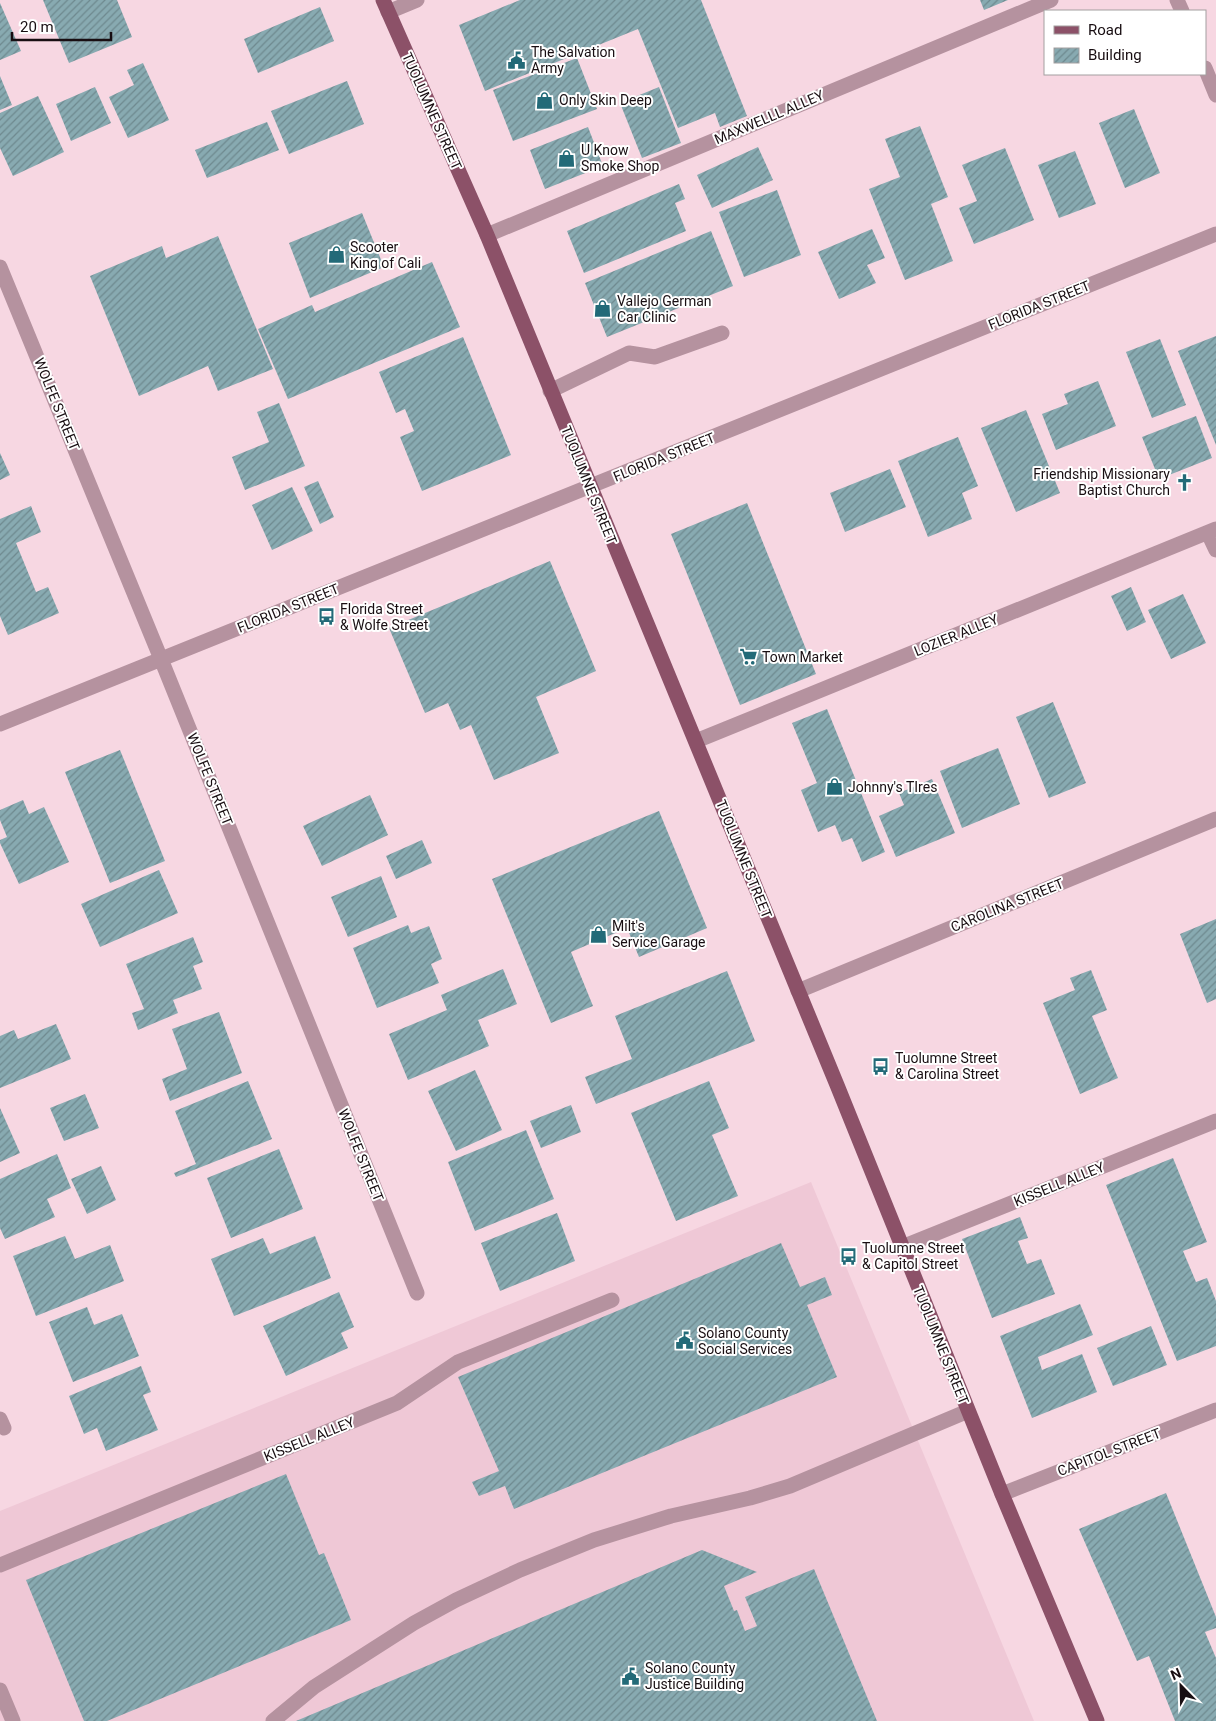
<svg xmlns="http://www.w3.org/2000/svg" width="1216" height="1721" font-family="Roboto,sans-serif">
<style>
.built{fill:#efc8d6}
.building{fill:url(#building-hatch)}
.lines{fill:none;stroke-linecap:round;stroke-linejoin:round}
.minor{stroke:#b5929f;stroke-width:15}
.major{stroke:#8c5168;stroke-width:15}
.labels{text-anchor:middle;stroke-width:4;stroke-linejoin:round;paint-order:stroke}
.poi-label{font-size:14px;fill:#180e12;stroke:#fff;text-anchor:start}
.street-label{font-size:14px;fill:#180e12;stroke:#fff}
</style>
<defs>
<pattern id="building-hatch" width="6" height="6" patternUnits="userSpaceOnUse" patternTransform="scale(1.25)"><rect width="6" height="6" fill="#88aab1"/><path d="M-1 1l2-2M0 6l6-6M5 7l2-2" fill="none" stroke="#6e898f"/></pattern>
</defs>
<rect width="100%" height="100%" fill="#f7d7e2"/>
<path class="built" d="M811 1182 1034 1721H0V1511Z"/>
<path class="building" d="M43 0H117L132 37 69 63Z
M520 0H701L747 116 720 127 715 113 678 128 638 29 485 91 459 25Z
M980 0H1008L984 10Z
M0 3 21 51 0 60Z
M320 7 334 41 258 73 244 39Z
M577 58 597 109 513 141 493 90Z
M143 63 169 120 128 138 109 97 134 85 127 70Z
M0 76 12 105 0 110Z
M347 81 364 124 289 154 271 111Z
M95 87 111 123 71 141 56 104Z
M659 87 681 143 642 158 620 103Z
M38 96 64 152 13 176 0 148V113Z
M1134 109 1160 173 1125 188 1099 123Z
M267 122 279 150 207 178 195 150Z
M920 126 948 197 931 204 953 261 905 280 869 189 900 177 885 139Z
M588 127 603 166 545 189 530 150Z
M758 147 773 180 712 208 697 175Z
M1005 148 1034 220 974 244 959 208 977 201 962 165Z
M1075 151 1096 204 1059 218 1038 165Z
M679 184 685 199 675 203 686 231 584 273 567 231Z
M777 190 801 255 744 277 719 212Z
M362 213 384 267 310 298 289 243Z
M872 229 885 258 867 265 876 283 839 299 818 252Z
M711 231 733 286 607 337 585 283Z
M218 236 273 369 218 391 208 366 139 396 90 276 162 246 166 258Z
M432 262 460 327 288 399 258 329 312 305 315 312Z
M1216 336V445L1178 351Z
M463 337 511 455 422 491 400 437 414 431 405 409 396 413 379 372Z
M1160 339 1186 405 1152 418 1126 352Z
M1098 381 1116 426 1056 450 1042 414 1068 404 1064 394Z
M279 403 305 466 245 490 232 457 269 442 257 412Z
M1026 410 1060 493 1016 512 981 428Z
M1196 416 1212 458 1159 479 1142 437Z
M958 437 978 486 962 493 972 519 928 537 898 461Z
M0 453 10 475 0 480Z
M890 469 906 507 845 532 830 493Z
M318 481 334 517 320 524 304 487Z
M292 487 313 531 272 550 252 505Z
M747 503 816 674 740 705 671 534Z
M31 506 41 532 16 543 36 592 48 587 59 613 8 635 0 616V519Z
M550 561 596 671 536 697 559 753 494 780 471 725 460 730 448 703 425 713 389 628Z
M1131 587 1146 622 1127 631 1111 596Z
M1183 594 1206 643 1171 659 1148 610Z
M1053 702 1086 783 1049 798 1016 717Z
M827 709 885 852 862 862 852 838 842 842 835 825 818 832 801 790 817 783 792 723Z
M998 748 1020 804 962 828 940 771Z
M120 750 165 861 110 883 65 772Z
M932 779 955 833 896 857 879 816 904 805 899 793Z
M370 795 388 835 322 866 303 826Z
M23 800 29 814 44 807 69 862 19 884 0 843V840L7 837 0 820V810Z
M659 811 707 928 639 957 627 928 571 952 593 1006 551 1023 492 879Z
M422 840 432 863 396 879 386 856Z
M159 870 178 913 100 947 81 904Z
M381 876 397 917 348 937 331 897Z
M1216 919V999L1207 1003 1180 934Z
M408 925 411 933 429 926 442 959 431 964 439 983 377 1008 353 948Z
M193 937 203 962 193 966 202 989 173 1000 178 1013 138 1030 132 1013 144 1009 126 964Z
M503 969 517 1004 478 1020 489 1046 408 1080 389 1034 447 1010 441 995Z
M1091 970 1107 1010 1092 1016 1118 1078 1080 1094 1043 1003 1075 990 1070 978Z
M727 971 755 1041 596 1104 585 1077 632 1059 615 1016Z
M219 1012 242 1073 170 1101 162 1079 187 1069 172 1029Z
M56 1024 71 1059 0 1088V1036L14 1030 18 1039Z
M475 1070 502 1130 456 1151 428 1091Z
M248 1081 272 1139 176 1177 174 1173 196 1164 175 1111Z
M709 1081 729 1128 712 1135 738 1196 676 1221 631 1113Z
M85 1094 99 1128 64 1141 50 1108Z
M571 1105 581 1132 541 1148 530 1121Z
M0 1108 20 1153 0 1162Z
M526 1130 554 1199 475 1231 448 1162Z
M279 1149 303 1209 231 1238 207 1178Z
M57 1154 71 1188 47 1199 55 1217 5 1239 0 1228V1179Z
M1173 1158 1207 1242 1183 1251 1196 1282 1207 1278 1216 1301V1346L1177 1361 1106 1185Z
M101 1166 116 1200 87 1214 71 1179Z
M557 1213 575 1261 500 1291 481 1243Z
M1020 1217 1028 1238 1018 1241 1027 1264 1041 1259 1055 1294 992 1318 962 1239Z
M65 1236 75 1259 110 1245 124 1281 36 1316 13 1256Z
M315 1236 331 1278 234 1316 211 1259 263 1238 270 1254Z
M781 1243 800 1287 825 1277 832 1295 807 1305 837 1377 514 1509 505 1486 479 1496 472 1482 499 1471 458 1377Z
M339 1292 354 1327 341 1333 348 1348 286 1376 263 1326Z
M1080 1304 1093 1335 1038 1357 1042 1370 1082 1354 1097 1392 1032 1418 1000 1336Z
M87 1307 94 1325 122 1314 139 1356 73 1382 49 1322Z
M1151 1326 1167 1365 1113 1386 1097 1348Z
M141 1366 151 1392 143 1395 158 1430 106 1451 97 1428 84 1434 69 1396Z
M286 1474 319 1555 324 1553 351 1620 107 1721H84L26 1580Z
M1166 1493 1216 1617V1628L1205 1632 1216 1658V1721H1175L1149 1656 1137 1661 1079 1529Z
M702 1550 757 1572 724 1586 734 1611 737 1610 745 1631 757 1626 745 1597 814 1569 877 1721H296Z"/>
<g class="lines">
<path class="minor" d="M1177 0 1182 11
M388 12 417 0
M1205 68 1216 95
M487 235 1051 0
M0 267 161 659 417 1293
M550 391 629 353 655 357 722 333
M1208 533 1216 550
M0 724 1216 234
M696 741 1216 529
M798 991 1216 819
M902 1247 1216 1121
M0 1419 4 1428
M1002 1494 1216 1410
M0 1565 397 1403 458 1362 612 1300
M0 1690 13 1721
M273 1721 314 1687 414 1623 456 1600 520 1570 594 1540 671 1516 750 1498 790 1486 968 1411"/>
<path class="major" d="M383 0 487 235 837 1085 1002 1494 1097 1721"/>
</g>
<defs>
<symbol id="civic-bare" viewBox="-9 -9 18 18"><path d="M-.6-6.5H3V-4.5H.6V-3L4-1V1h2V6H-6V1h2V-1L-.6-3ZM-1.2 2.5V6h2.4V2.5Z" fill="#236a78" stroke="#fff" stroke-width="2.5" paint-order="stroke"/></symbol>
<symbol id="shop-bare" viewBox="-9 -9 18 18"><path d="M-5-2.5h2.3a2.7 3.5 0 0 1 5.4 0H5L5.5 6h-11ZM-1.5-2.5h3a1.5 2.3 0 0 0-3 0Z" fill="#236a78" stroke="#fff" stroke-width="2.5" paint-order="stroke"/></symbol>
<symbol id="church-bare" viewBox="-9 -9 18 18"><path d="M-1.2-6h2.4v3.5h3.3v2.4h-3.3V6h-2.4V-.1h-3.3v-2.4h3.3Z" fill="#236a78" stroke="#fff" stroke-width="2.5" paint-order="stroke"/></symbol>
<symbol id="bus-bare" viewBox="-9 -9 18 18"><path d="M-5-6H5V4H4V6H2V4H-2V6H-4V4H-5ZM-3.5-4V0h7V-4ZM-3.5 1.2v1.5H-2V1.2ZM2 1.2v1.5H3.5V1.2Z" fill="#236a78" stroke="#fff" stroke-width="2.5" paint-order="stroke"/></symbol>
<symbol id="supermarket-bare" viewBox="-9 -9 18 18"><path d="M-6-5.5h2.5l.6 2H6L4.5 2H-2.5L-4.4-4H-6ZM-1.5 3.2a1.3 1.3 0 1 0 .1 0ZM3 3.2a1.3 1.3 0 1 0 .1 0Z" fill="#236a78" stroke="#fff" stroke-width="2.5" paint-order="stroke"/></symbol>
</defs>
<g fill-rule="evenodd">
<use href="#civic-bare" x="504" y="48" width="25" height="25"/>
<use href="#shop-bare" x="532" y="88" width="25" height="25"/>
<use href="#shop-bare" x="554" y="146" width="25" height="25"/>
<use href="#shop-bare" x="324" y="242" width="25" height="25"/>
<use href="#shop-bare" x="590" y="296" width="25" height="25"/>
<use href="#church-bare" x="1172" y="470" width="25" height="25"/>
<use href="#bus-bare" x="314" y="604" width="25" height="25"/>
<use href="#supermarket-bare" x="736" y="644" width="25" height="25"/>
<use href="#shop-bare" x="822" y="774" width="25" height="25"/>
<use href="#shop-bare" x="586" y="922" width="25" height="25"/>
<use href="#bus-bare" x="868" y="1054" width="25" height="25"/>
<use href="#bus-bare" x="836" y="1244" width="25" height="25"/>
<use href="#civic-bare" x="672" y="1328" width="25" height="25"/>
<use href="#civic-bare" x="618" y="1664" width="25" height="25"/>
</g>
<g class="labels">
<g class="poi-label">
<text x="531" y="57">The Salvation<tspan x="531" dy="16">Army</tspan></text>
<text x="559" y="105">Only Skin Deep</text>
<text x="581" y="155">U Know<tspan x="581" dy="16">Smoke Shop</tspan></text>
<text x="350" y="252">Scooter<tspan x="350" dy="16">King of Cali</tspan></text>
<text x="617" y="306">Vallejo German<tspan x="617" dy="16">Car Clinic</tspan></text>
<text x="1170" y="479" text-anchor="end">Friendship Missionary<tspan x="1170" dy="16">Baptist Church</tspan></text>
<text x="340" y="614">Florida Street<tspan x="340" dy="16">&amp; Wolfe Street</tspan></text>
<text x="762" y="662">Town Market</text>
<text x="848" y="792">Johnny's TIres</text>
<text x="612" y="931">Milt's<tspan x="612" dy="16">Service Garage</tspan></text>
<text x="895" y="1063">Tuolumne Street<tspan x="895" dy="16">&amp; Carolina Street</tspan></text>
<text x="862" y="1253">Tuolumne Street<tspan x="862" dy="16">&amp; Capitol Street</tspan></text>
<text x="698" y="1338">Solano County<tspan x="698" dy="16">Social Services</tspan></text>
<text x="645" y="1673">Solano County<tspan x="645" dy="16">Justice Building</tspan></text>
</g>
<g class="street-label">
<text transform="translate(432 111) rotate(66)" y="5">TUOLUMNE STREET</text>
<text transform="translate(769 117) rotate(-23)" y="5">MAXWELLL ALLEY</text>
<text transform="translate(1039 305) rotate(-22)" y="5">FLORIDA STREET</text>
<text transform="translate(57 404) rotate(68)" y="5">WOLFE STREET</text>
<text transform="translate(664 457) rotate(-22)" y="5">FLORIDA STREET</text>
<text transform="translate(589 485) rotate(68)" y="5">TUOLUMNE STREET</text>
<text transform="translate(288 608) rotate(-22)" y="5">FLORIDA STREET</text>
<text transform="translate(956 635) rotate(-22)" y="5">LOZIER ALLEY</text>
<text transform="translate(210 779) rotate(68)" y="5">WOLFE STREET</text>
<text transform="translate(744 859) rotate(68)" y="5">TUOLUMNE STREET</text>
<text transform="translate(1007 905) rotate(-22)" y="5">CAROLINA STREET</text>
<text transform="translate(361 1155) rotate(68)" y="5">WOLFE STREET</text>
<text transform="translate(1059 1184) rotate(-22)" y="5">KISSELL ALLEY</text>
<text transform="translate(941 1345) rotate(68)" y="5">TUOLUMNE STREET</text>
<text transform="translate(309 1439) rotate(-22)" y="5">KISSELL ALLEY</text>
<text transform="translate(1109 1452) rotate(-21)" y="5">CAPITOL STREET</text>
</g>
</g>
<rect x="1044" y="10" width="162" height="65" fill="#ffffff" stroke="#a39fa0"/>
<rect x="1054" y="26" width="25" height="8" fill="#8c5168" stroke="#a39fa0"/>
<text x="1088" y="35" font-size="15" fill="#180e12">Road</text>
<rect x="1054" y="48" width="25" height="15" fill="url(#building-hatch)" stroke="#a39fa0"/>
<text x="1088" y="60" font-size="15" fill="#180e12">Building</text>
<g transform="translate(1181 1686) rotate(337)" stroke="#ffffff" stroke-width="4" paint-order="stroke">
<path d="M0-4L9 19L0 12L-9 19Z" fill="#180e12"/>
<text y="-8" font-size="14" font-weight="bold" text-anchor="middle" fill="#180e12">N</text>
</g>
<path d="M12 32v8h99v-8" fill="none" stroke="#180e12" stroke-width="2.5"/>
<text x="20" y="32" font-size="15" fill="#180e12" stroke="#ffffff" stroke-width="4" paint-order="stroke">20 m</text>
</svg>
